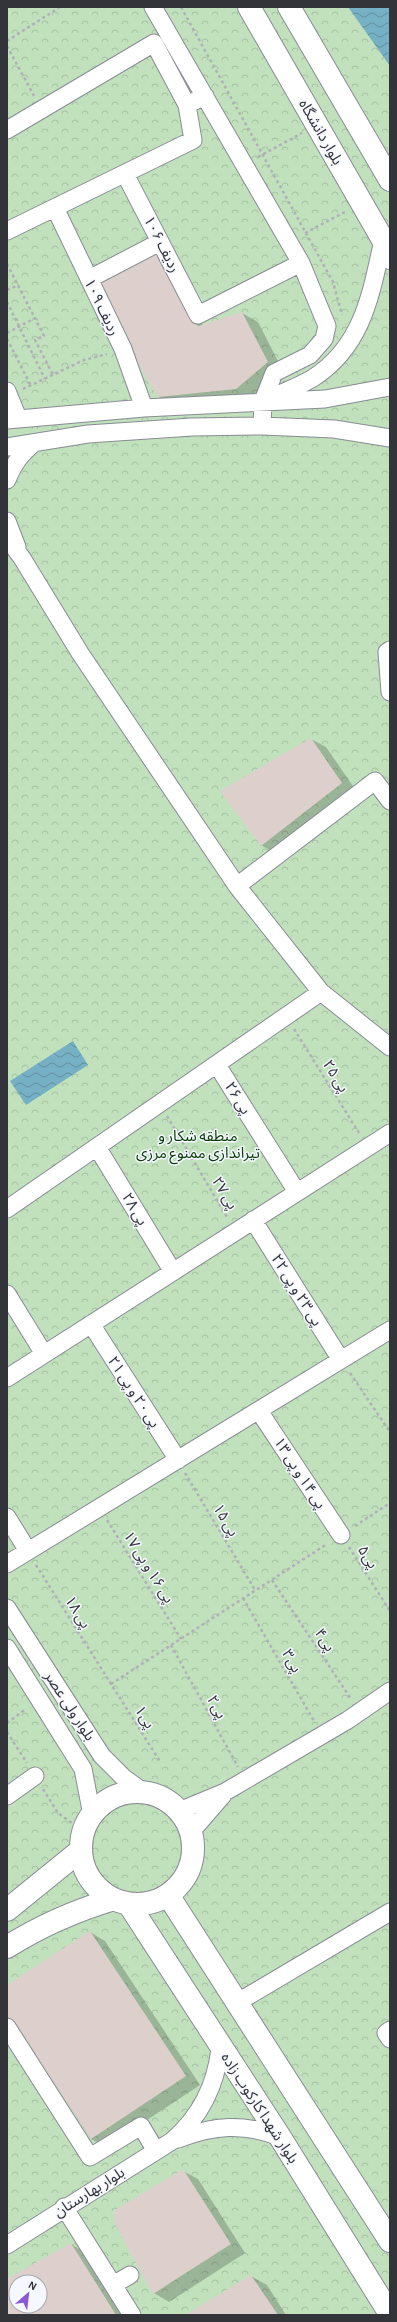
<svg xmlns="http://www.w3.org/2000/svg" width="397" height="2322" font-family="'Alegreya Sans','Noto Sans Arabic',sans-serif">
<style>
.park{fill:url(#park-crowns);fill-rule:evenodd}
.water{fill:url(#water-waves)}
.shadow{fill:#0003;fill-rule:evenodd}
.building{fill:#ddcfcc;fill-rule:evenodd}
.lines{fill:none;stroke-linecap:round;stroke-linejoin:round}
.minor-casing{stroke:#898b96;stroke-width:19}
.major-casing{stroke:#898b96;stroke-width:24}
.path{stroke:#afb1b7;stroke-width:2.5;stroke-dasharray:3 3;stroke-linecap:butt}
.minor{stroke:#fff;stroke-width:17}
.major{stroke:#fff;stroke-width:22}
.labels{text-anchor:middle;stroke-width:3;stroke-linejoin:round;paint-order:stroke}
.street-label{font-size:15px;fill:#333439;stroke:#f6f8ff}
.park-label{font-size:15px;fill:#073b05;stroke:#f6f8ff}
</style>
<defs>
<pattern id="park-crowns" width="20" height="18" patternUnits="userSpaceOnUse"><rect width="20" height="18" fill="#c0e1bc"/><path d="M2 6a3 3 0 1 1 6 0M12 15a3 3 0 1 1 6 0" fill="none" stroke="#a5c2a2"/></pattern>
<pattern id="water-waves" width="16" height="10" patternUnits="userSpaceOnUse"><rect width="16" height="10" fill="#76b0c4"/><path d="M0 5q4-4 8 0t8 0" fill="none" stroke="#6190a0"/></pattern>
</defs>
<rect width="100%" height="100%" fill="#f6f8ff"/>
<path class="park" d="M7 7H390V2315H7ZM16 2282H40V2306H16Z"/>
<path class="water" d="M348 7H390V66Z
M73 1041 88 1065 26 1105 10 1081Z"/>
<path class="shadow" d="M156 257 171 265 203 326 242 313 258 322 283 371 251 397 174 405 159 397Z
M311 739 326 747 357 792 276 854 261 845Z
M90 1932 105 1941 200 2085 106 2147 91 2139 18 2026 7 2020V1986Z
M183 2171 198 2179 245 2253 169 2302 154 2293Z
M71 2244 86 2253 125 2315H7V2280ZM16 2282H40V2306H16Z
M251 2276 267 2285 286 2315H187Z"/>
<path class="building" d="M156 255 192 323 199 326 242 312 268 362 236 389 158 397 139 365 132 345 102 283Z
M311 738 342 783 261 846 220 791Z
M90 1931 186 2076 91 2139 15 2022 7 2017V1985Z
M183 2169 231 2244 153 2294 114 2222 115 2210Z
M71 2243 116 2315H7V2279ZM16 2282H40V2306H16Z
M251 2275 278 2315H185Z"/>
<g class="lines">
<defs>
<path id="minor" d="M153 7 301 263 327 326 324 339 310 355 274 373 263 401 262 426
M7 130 154 43 187 105
M125 174 198 315 301 263
M55 208 123 349 144 408
M7 231 193 140 187 105 205 96
M89 279 160 242
M7 391 18 418
M271 398C285 391 300 386 313 378 363 346 371 294 383 240
M7 420 144 408 325 399 390 387
M7 447 88 434 192 427 262 426 334 429 390 438
M7 480C13 464 21 454 34 443
M7 521 17 547
M7 538 22 558 80 653 237 886 321 992 390 1047
M390 650 387 652 390 692
M237 886 375 781 390 801
M217 1065 297 1192
M97 1147 173 1272
M7 1209 321 992
M253 1220 341 1360
M7 1294 44 1354
M91 1324 178 1460
M7 1378 390 1133
M259 1411 341 1535
M7 1517 28 1551
M7 1564 390 1330
M7 1608 102 1756 124 1778 145 1793
M7 1648 83 1769 92 1815
M7 1796 35 1776
M179 1811 225 1792 348 1720 390 1691
M191 1832 223 1795
M238 2002 390 1912
M7 2027 90 2157 141 2126 156 2151
M390 2030 386 2033 390 2039
M178 2139C214 2125 244 2123 280 2137
M64 2207 132 2315
M7 2245 172 2141C201 2116 216 2086 220 2048
M113 2285 130 2275"/>
<path id="major" d="M249 7 383 240 390 258
M289 7 390 180
M81 1848a56 56 0 1 1 112 0a56 56 0 1 1-112 0Z
M168 1895 390 2241
M128 1903 280 2137 390 2314
M7 1910 81 1850
M7 1947C42 1925 74 1911 114 1899"/>
</defs>
<use href="#minor" class="minor-casing"/>
<use href="#major" class="major-casing"/>
<path class="path" d="M181 7 333 282 342 315
M7 41 60 7
M7 46 34 96
M258 157 302 133
M305 233 345 212
M7 264 44 336 35 340 53 375
M7 290 18 285
M7 302 45 379
M7 333 35 318
M7 339 31 386
M23 389 84 360 107 354
M294 1029 359 1133
M167 1116 228 1219
M350 1373 390 1432
M185 1473 255 1590
M107 1520 181 1639
M355 1526 390 1503
M349 1547 390 1611
M36 1565 161 1763
M272 1580 351 1699
M243 1598 314 1721
M171 1645 238 1767
M111 1684 327 1544
M7 1723 26 1709
M7 1732 27 1763
M43 1789 58 1813 83 1831"/>
<use href="#minor" class="minor"/>
<use href="#major" class="major"/>
</g>
<g class="labels">
<g class="street-label">
<text transform="translate(321 132) rotate(60)" y="5">بلوار دانشگاه</text>
<text transform="translate(162 244) rotate(63)" y="5">ردیف ۱۰۶</text>
<text transform="translate(102 307) rotate(64)" y="5">ردیف ۱۰۹</text>
<text transform="translate(336 1076) rotate(58)" y="5">پی ۲۵</text>
<text transform="translate(238 1098) rotate(58)" y="5">پی ۲۶</text>
<text transform="translate(225 1193) rotate(59)" y="5">پی ۲۷</text>
<text transform="translate(135 1209) rotate(59)" y="5">پی ۲۸</text>
<text transform="translate(297 1290) rotate(58)" y="5">پی ۲۳ و پی ۲۲</text>
<text transform="translate(134 1392) rotate(57)" y="5">پی ۲۰ و پی ۲۱</text>
<text transform="translate(300 1473) rotate(57)" y="5">پی ۱۴ و پی ۱۳</text>
<text transform="translate(226 1520) rotate(59)" y="5">پی ۱۵</text>
<text transform="translate(368 1557) rotate(57)" y="5">پی۵</text>
<text transform="translate(149 1567) rotate(58)" y="5">پی ۱۶ و پی ۱۷</text>
<text transform="translate(78 1612) rotate(58)" y="5">پی ۱۸</text>
<text transform="translate(325 1640) rotate(57)" y="5">پی۴</text>
<text transform="translate(292 1661) rotate(60)" y="5">پی۳</text>
<text transform="translate(70 1706) rotate(57)" y="5">بلوار ولی عصر</text>
<text transform="translate(217 1707) rotate(61)" y="5">پی۲</text>
<text transform="translate(145 1717) rotate(58)" y="5">پی۱</text>
<text transform="translate(260 2108) rotate(57)" y="5">بلوار شهدا کارکوب زاده</text>
<text transform="translate(89 2192) rotate(-32)" y="5">بلوار بهارستان</text>
</g>
<g class="park-label">
<text x="198" y="1141">منطقه شکار و<tspan x="198" dy="17">تیراندازی ممنوع مرزی</tspan></text>
</g>
</g>
<rect width="397" height="2322" fill="none" stroke="#333439" stroke-width="16"/>
<g transform="translate(28 2294) rotate(28)"><circle r="19" fill="#f6f8ff" stroke="#a8aab0"/>
<path d="M0-3L7 15L0 10L-7 15Z" fill="#8b5ad4"/>
<text y="-6" font-size="11" font-weight="bold" text-anchor="middle" fill="#333439">N</text>
</g>
</svg>
